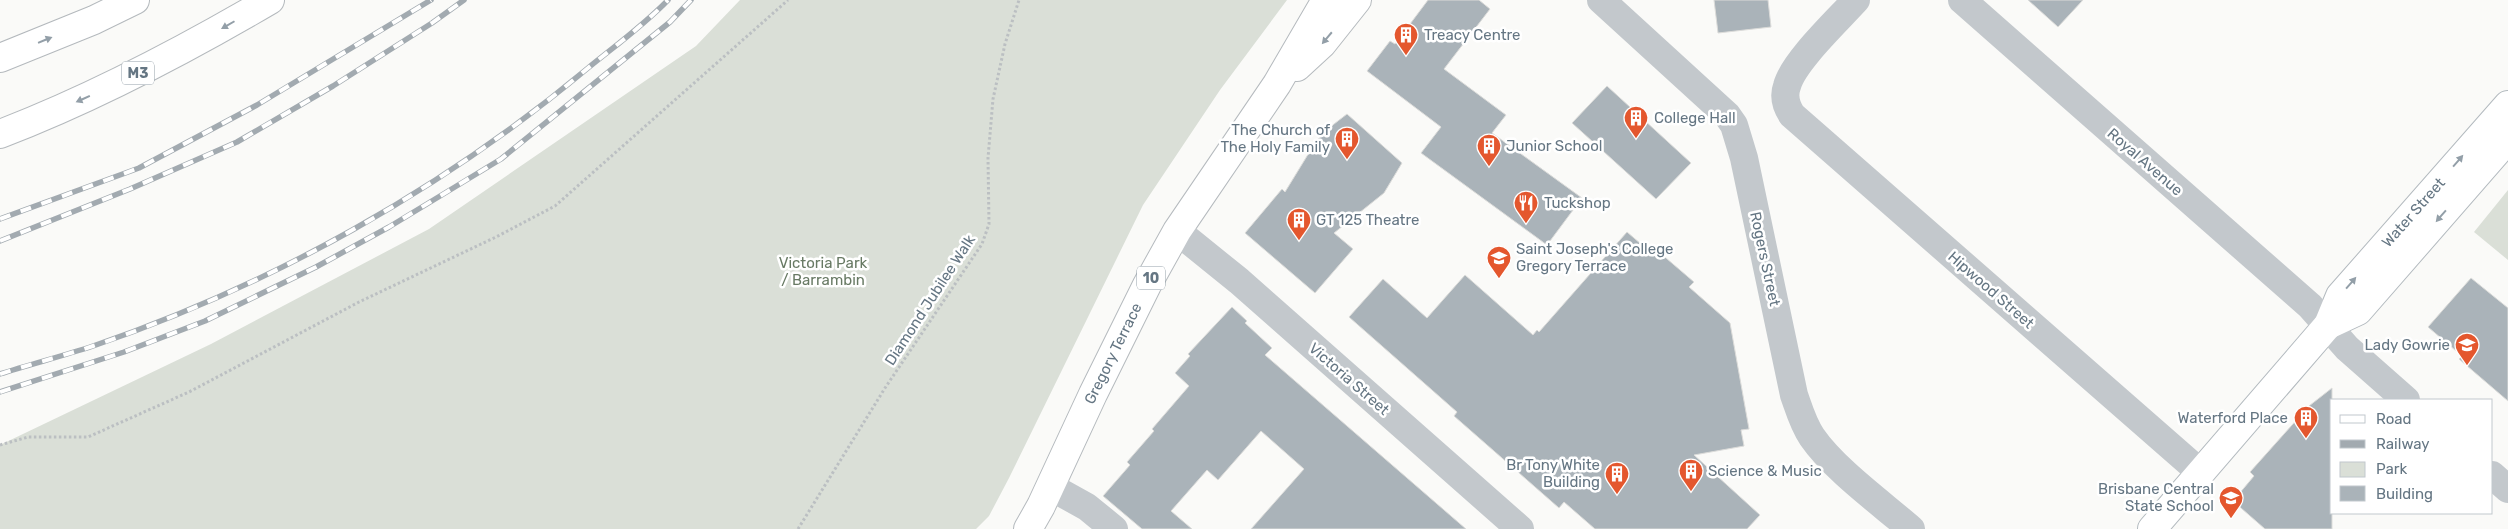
<svg xmlns="http://www.w3.org/2000/svg" width="2508" height="529" font-family="Rubik,sans-serif">
<style>
.green{fill:#dadfd7}
.building{fill:#aab3b9;stroke:#dcdcda}
.lines{fill:none;stroke-linecap:round;stroke-linejoin:round}
.secondary-casing{stroke:#b3babf;stroke-width:30}
.primary-casing{stroke:#b5babe;stroke-width:30}
.motorway-casing{stroke:#b4b9bd;stroke-width:30}
.path{stroke:#bbbfc2;stroke-width:3;stroke-dasharray:2.5 2.5;stroke-linecap:butt}
.minor{stroke:#c3c8cc;stroke-width:28}
.secondary{stroke:#fff;stroke-width:28}
.primary{stroke:#fff;stroke-width:28}
.motorway{stroke:#fff;stroke-width:28}
.rail-casing{stroke:#a2aab0;stroke-width:5.5}
.rail{stroke:#fff;stroke-width:4;stroke-dasharray:11;stroke-linecap:butt}
.oneway{fill:#939fa8}
.labels{text-anchor:middle;stroke-width:5;stroke-linejoin:round;paint-order:stroke}
.shield{fill:#fff;stroke:#939fa8;stroke-width:1}
.shield-label{font-size:14px;font-weight:bold;fill:#657683}
.poi-label{font-size:15px;fill:#657683;stroke:#fff;text-anchor:start}
.street-label{font-size:15px;fill:#657683;stroke:#fff}
.park-label{font-size:15px;fill:#687a64;stroke:#fff}
</style>
<rect width="100%" height="100%" fill="#fafaf8"/>
<path class="green" d="M740 0H1287L1220 90 1143 205 1009 478 989 516 976 529H0V445L211 344 429 229 696 46Z
M2508 190V260L2474 232Z"/>
<path class="building" d="M1428 0H1479L1490 9 1444 69 1506 115 1492 133 1582 198 1547 245 1421 153 1441 127 1367 71 1390 41 1395 44Z
M1714 0H1768L1771 27 1718 33Z
M2028 0H2083L2058 27Z
M1607 86 1691 163 1656 199 1572 123Z
M1347 114 1402 163 1384 193 1334 233 1353 249 1315 293 1245 233 1282 189 1285 192 1315 143 1325 131Z
M1627 232 1655 256 1659 252 1694 282 1689 287 1730 323 1749 429 1741 430 1744 446 1694 455 1760 515 1747 529H1595L1564 502 1559 508 1454 416 1457 412 1349 317 1383 279 1427 318 1465 275 1533 335 1537 330 1539 332Z
M2471 278 2508 308V401L2459 359 2462 356 2428 327Z
M1232 307 1247 321 1245 323 1272 348 1265 355 1466 529H1251L1304 469 1261 431 1218 480 1207 470 1171 511 1192 529H1142L1103 496 1130 465 1127 462 1154 431 1152 429 1189 386 1175 373 1190 356 1188 354Z
M2332 388V529H2265L2233 501 2254 476 2250 472 2309 406Z"/>
<g class="lines">
<defs>
<g id="secondary">
<path d="M2328 325 2358 311 2508 139"/>
<path id="s1" d="M2152 529 2328 325 2340 296 2508 105"/>
</g>
<g id="primary">
<path d="M1297 67 1322 44 1357 0"/>
<path id="s2" d="M1028 529 1041 506 1093 394 1147 285 1177 231 1277 84 1326 0"/>
</g>
<path id="motorway" d="M0 58 94 20 135 0
M0 134C94 98 183 51 270 0"/>
</defs>
<use href="#secondary" class="secondary-casing"/>
<use href="#primary" class="primary-casing"/>
<use href="#motorway" class="motorway-casing"/>
<path class="path" d="M0 445 28 437H88L189 392 359 302 496 237 555 206 788 0
M798 529 885 388 982 244 989 224 988 158 993 99 1005 44 1019 0"/>
<path class="minor" d="M1601 0 1727 115 1734 125 1744 158 1794 395C1799 409 1803 424 1812 437 1834 469 1881 503 1911 529
M1856 0C1838 20 1793 62 1787 86 1783 97 1786 106 1792 115L2201 473
M1962 0 2310 306 2347 348 2406 400
M1177 231 1239 281 1520 529
M2492 475 2508 489
M1051 487 1087 507 1114 529"/>
<use href="#secondary" class="secondary"/>
<use href="#primary" class="primary"/>
<use href="#motorway" class="motorway"/>
<defs>
<path id="rail" d="M0 219 139 168 257 105 431 0
M0 241 130 189 237 142 333 86 432 23 464 0
M0 374C31 364 63 356 93 346 272 285 443 189 588 68 615 46 644 25 668 0
M0 392 124 352 205 321 316 267 389 227 501 159 670 22 691 0"/>
</defs>
<use href="#rail" class="rail-casing"/>
<use href="#rail" class="rail"/>
</g>
<defs><path id="oneway-solid" d="M-6-.8H1V-3.2L6.5 0L1 3.2V.8H-6Z" transform="scale(1.25)"/></defs>
<g class="oneway">
<use href="#oneway-solid" transform="translate(228 25) rotate(150)"/>
<use href="#oneway-solid" transform="translate(1327 38) rotate(130)"/>
<use href="#oneway-solid" transform="translate(45 40) rotate(-22)"/>
<use href="#oneway-solid" transform="translate(83 99) rotate(156)"/>
<use href="#oneway-solid" transform="translate(2458 161) rotate(-49)"/>
<use href="#oneway-solid" transform="translate(2441 216) rotate(131)"/>
<use href="#oneway-solid" transform="translate(2351 283) rotate(-49)"/>
</g>
<defs>
<symbol id="building-pin" viewBox="-11 -11 22 30"><path d="M0 17L-7.5 6A9.5 9.5 0 1 1 7.5 6Z" fill="#e4572e" stroke="#fff"/><path d="M-4-6H4V6H1V3H-1V6H-4ZM-2.5-4.3h1.7v1.8h-1.7ZM.8-4.3h1.7v1.8H.8ZM-2.5-1h1.7V.8h-1.7ZM.8-1h1.7V.8H.8Z" fill="#fff"/></symbol>
<symbol id="restaurant-pin" viewBox="-11 -11 22 30"><path d="M0 17L-7.5 6A9.5 9.5 0 1 1 7.5 6Z" fill="#e4572e" stroke="#fff"/><path d="M-5-6h1v4h1v-4h1v4h1v-4h1v5L-1.5 .5V6h-2V.5L-5-1ZM5-6V6H3V1.5H1.5Q1.5-4 5-6Z" fill="#fff"/></symbol>
<symbol id="school-pin" viewBox="-11 -11 22 30"><path d="M0 17L-7.5 6A9.5 9.5 0 1 1 7.5 6Z" fill="#e4572e" stroke="#fff"/><path d="M0-5L7-2L0 1L-7-2ZM-4 1L0 2.5L4 1V4Q0 6-4 4Z" fill="#fff"/></symbol>
</defs>
<g fill-rule="evenodd">
<use href="#building-pin" x="1392" y="21" width="28" height="38"/>
<use href="#building-pin" x="1622" y="104" width="28" height="38"/>
<use href="#building-pin" x="1333" y="125" width="28" height="38"/>
<use href="#building-pin" x="1475" y="132" width="28" height="38"/>
<use href="#restaurant-pin" x="1512" y="189" width="28" height="38"/>
<use href="#building-pin" x="1285" y="206" width="28" height="38"/>
<use href="#school-pin" x="1485" y="244" width="28" height="38"/>
<use href="#school-pin" x="2453" y="331" width="28" height="38"/>
<use href="#building-pin" x="2292" y="404" width="28" height="38"/>
<use href="#building-pin" x="1677" y="457" width="28" height="38"/>
<use href="#building-pin" x="1603" y="460" width="28" height="38"/>
<use href="#school-pin" x="2217" y="484" width="28" height="38"/>
</g>
<g class="labels">
<g class="shield">
<rect x="122" y="61.5" width="32" height="23" rx="4"/>
<rect x="1137" y="266.5" width="28" height="23" rx="4"/>
</g>
<g class="shield-label">
<text x="138" y="78">M3</text>
<text x="1151" y="283">10</text>
</g>
<g class="poi-label">
<text x="1424" y="40">Treacy Centre</text>
<text x="1654" y="123">College Hall</text>
<text x="1330" y="135" text-anchor="end">The Church of<tspan x="1330" dy="17">The Holy Family</tspan></text>
<text x="1506" y="151">Junior School</text>
<text x="1544" y="208">Tuckshop</text>
<text x="1316" y="225">GT 125 Theatre</text>
<text x="1516" y="254">Saint Joseph's College<tspan x="1516" dy="17">Gregory Terrace</tspan></text>
<text x="2450" y="350" text-anchor="end">Lady Gowrie</text>
<text x="2288" y="423" text-anchor="end">Waterford Place</text>
<text x="1600" y="470" text-anchor="end">Br Tony White<tspan x="1600" dy="17">Building</tspan></text>
<text x="1708" y="476">Science &amp; Music</text>
<text x="2214" y="494" text-anchor="end">Brisbane Central<tspan x="2214" dy="17">State School</tspan></text>
</g>
<g class="street-label">
<text transform="translate(2145 162) rotate(41)" y="5">Royal Avenue</text>
<text dy="5" stroke="none"><textPath href="#s1" startOffset="412">Water Street</textPath></text>
<text transform="translate(1765 259) rotate(78)" y="5">Rogers Street</text>
<text transform="translate(1991 290) rotate(41)" y="5">Hipwood Street</text>
<text transform="translate(930 300) rotate(-57)" y="5">Diamond Jubilee Walk</text>
<text dy="5" stroke="none"><textPath href="#s2" startOffset="195">Gregory Terrace</textPath></text>
<text transform="translate(1349 379) rotate(41)" y="5">Victoria Street</text>
</g>
<g class="park-label">
<text x="823" y="268">Victoria Park<tspan x="823" dy="17">/ Barrambin</tspan></text>
</g>
</g>
<rect x="2330" y="399" width="162" height="115" fill="#ffffff" stroke="#c1c8cd"/>
<rect x="2340" y="415" width="25" height="8" fill="#ffffff" stroke="#c1c8cd"/>
<text x="2376" y="424" font-size="15" fill="#657683">Road</text>
<rect x="2340" y="440" width="25" height="8" fill="#a2aab0" stroke="#c1c8cd"/>
<text x="2376" y="449" font-size="15" fill="#657683">Railway</text>
<rect x="2340" y="462" width="25" height="15" fill="#dadfd7" stroke="#c1c8cd"/>
<text x="2376" y="474" font-size="15" fill="#657683">Park</text>
<rect x="2340" y="486" width="25" height="15" fill="#aab3b9" stroke="#c1c8cd"/>
<text x="2376" y="499" font-size="15" fill="#657683">Building</text>
</svg>
